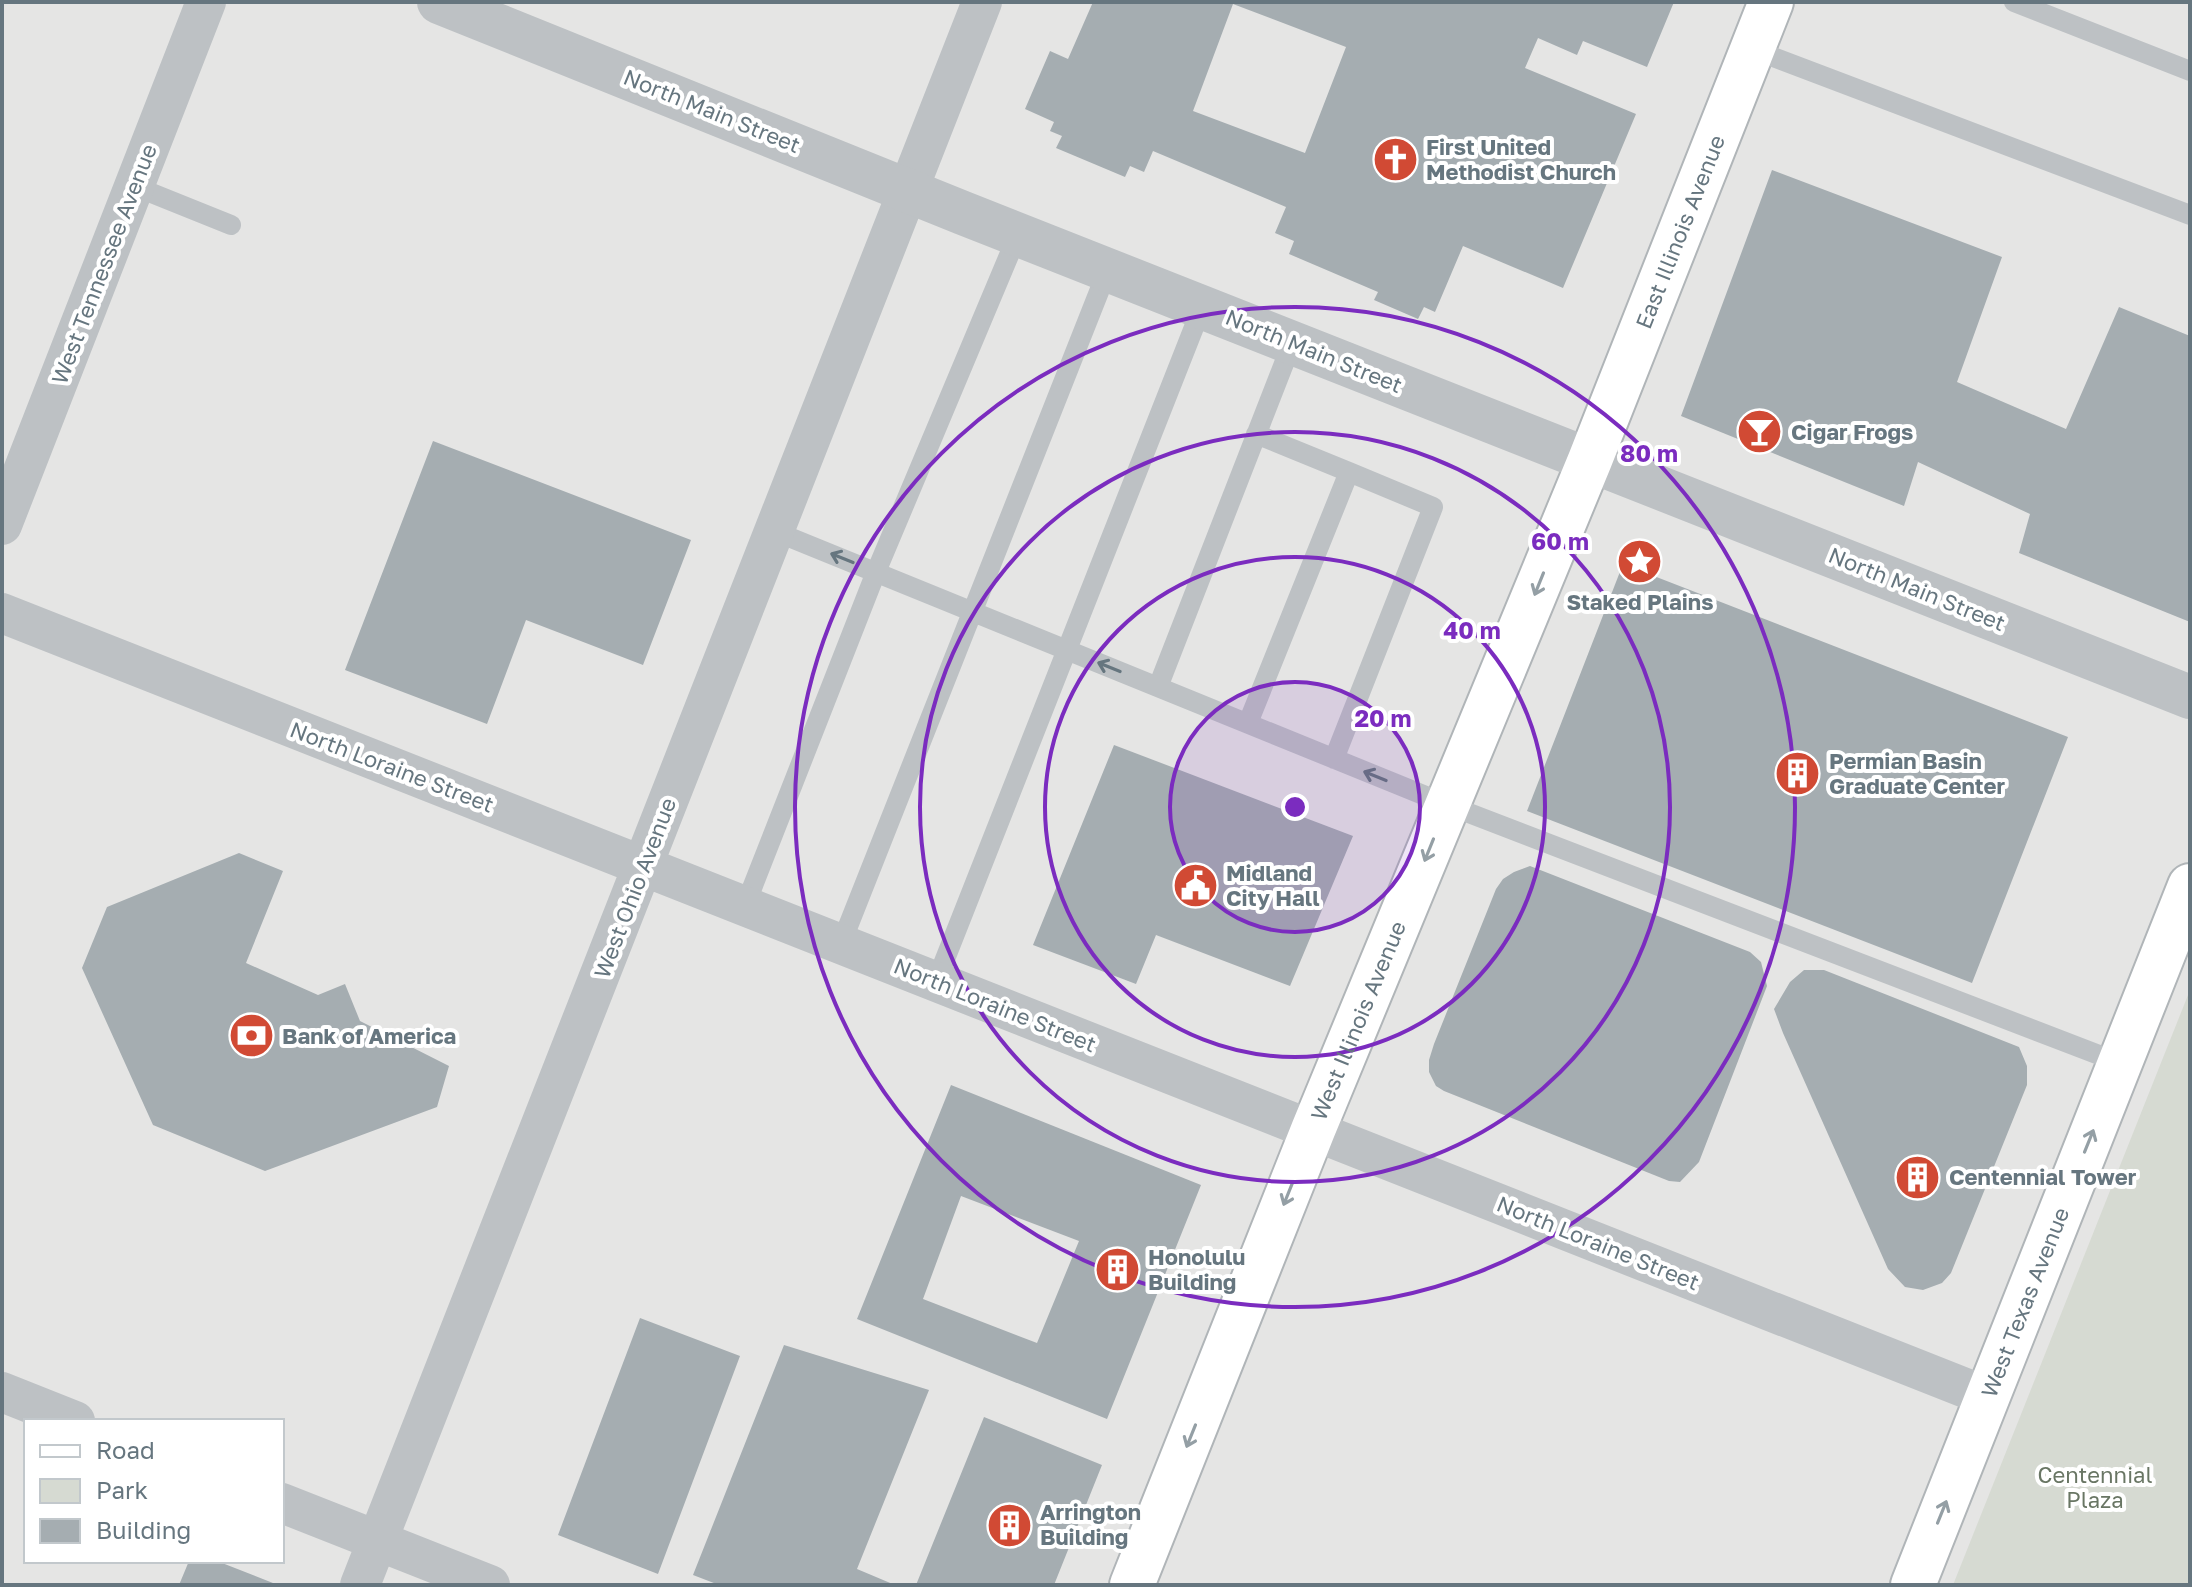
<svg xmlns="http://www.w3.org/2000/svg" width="2192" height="1587" font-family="'Golos Text',sans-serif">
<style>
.built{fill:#e5e5e4;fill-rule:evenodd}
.green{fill:#d6dad2}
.building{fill:#a5adb1;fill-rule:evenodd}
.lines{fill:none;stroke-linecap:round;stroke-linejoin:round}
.secondary-casing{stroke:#b0b5b8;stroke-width:48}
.service{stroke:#bdc1c4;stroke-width:20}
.minor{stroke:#bdc1c4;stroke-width:40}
.tertiary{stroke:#bdc1c4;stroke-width:44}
.secondary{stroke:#fff;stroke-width:44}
.oneway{stroke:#66767f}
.oneway2{stroke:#949fa5}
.ring{fill:none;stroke:#7b2cbf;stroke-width:4}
.labels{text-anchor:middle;stroke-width:8;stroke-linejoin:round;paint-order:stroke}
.street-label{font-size:22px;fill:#66767f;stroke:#fff}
.poi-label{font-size:22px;font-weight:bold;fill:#66767f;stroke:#fff;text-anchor:start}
.park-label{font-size:22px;fill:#697664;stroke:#fff}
.centre{fill:#7b2cbf;stroke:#fff;stroke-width:4}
.ring-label{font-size:24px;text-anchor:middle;font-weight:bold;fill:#7b2cbf;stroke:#fff;stroke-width:8;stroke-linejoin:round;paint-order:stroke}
</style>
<rect width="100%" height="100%" fill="#f4f4f1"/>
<path class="built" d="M2 2H2190V1585H2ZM26 1421H282V1561H26Z"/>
<path class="green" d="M2190 990V1585H1953Z"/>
<path class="building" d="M1093 2H1674L1647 67 1583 41 1577 55 1538 38 1525 68 1636 114 1563 288 1463 246 1435 312 1424 307 1418 319 1374 300 1378 292 1289 254 1294 241 1275 233 1286 207 1153 151 1144 172 1130 166 1125 177 1056 148 1062 136 1050 131 1054 122 1025 109 1050 51 1068 59ZM1233 4 1346 47 1305 153 1193 111Z
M1772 170 2002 257 1957 382 2066 429 2119 307 2190 336V622L2019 553 2030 514 1918 462 1904 506 1681 416Z
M433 441 691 540 643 665 526 620 487 724 345 670Z
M1623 564 2068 737 1972 983 1527 811Z
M1114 745 1353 836 1290 986 1156 935 1136 984 1033 945Z
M239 853 283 871 246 963 318 995 345 984 360 1021 449 1066 437 1107 265 1171 153 1125 82 968 107 907Z
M1530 866 1750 952 1761 962 1767 986 1699 1162 1680 1182 1669 1181 1444 1091 1436 1086 1429 1072V1060L1434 1044 1496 889 1503 879 1514 872Z
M1804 970H1824L2019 1047 2027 1066V1085L1951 1273 1942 1283 1923 1290 1905 1287 1888 1269 1783 1033 1774 1009 1790 982Z
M951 1085 1201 1185 1107 1419 857 1319ZM961 1196 1079 1241 1037 1343 923 1299Z
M640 1318 740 1356 658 1574 558 1535Z
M784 1345 929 1390 857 1569 895 1585H719L693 1575Z
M984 1417 1102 1465 1054 1585H916Z
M189 1561H217L278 1585H179Z"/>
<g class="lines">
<defs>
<g id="secondary">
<path id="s1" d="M1132 1585 1313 1130 1590 460 1771 2"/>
<path id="s2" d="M1913 1585 2190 886"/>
</g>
</defs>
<use href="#secondary" class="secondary-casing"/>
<path class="service" d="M2014 2 2190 71
M1752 49 2190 215
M134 186 231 225
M774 531 1448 805 2120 1063
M1158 687 1292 343
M1248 723 1349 472 1256 434
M1334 759 1433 507 1349 472
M745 906 876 572 1018 234
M841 944 1108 269
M936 982 1202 307"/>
<path class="minor" d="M2 525 206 2
M2 613 1988 1397
M2 1392 75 1421
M282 1503 490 1585
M360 1585 982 2"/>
<path class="tertiary" d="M439 2 963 213 2190 697"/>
<use href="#secondary" class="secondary"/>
</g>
<defs><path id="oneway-shaft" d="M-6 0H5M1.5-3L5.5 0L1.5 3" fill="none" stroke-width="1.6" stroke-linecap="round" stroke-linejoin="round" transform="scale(2)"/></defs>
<g class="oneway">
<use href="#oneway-shaft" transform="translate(842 558) rotate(-158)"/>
<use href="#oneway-shaft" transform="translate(1109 667) rotate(-158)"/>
<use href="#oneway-shaft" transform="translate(1375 776) rotate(-158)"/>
</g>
<g class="oneway2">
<use href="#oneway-shaft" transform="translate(1539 584) rotate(112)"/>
<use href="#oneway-shaft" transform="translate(1429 850) rotate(112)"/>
<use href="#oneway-shaft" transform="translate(2089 1141) rotate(-68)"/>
<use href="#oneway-shaft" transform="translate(1288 1194) rotate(112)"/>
<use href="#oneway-shaft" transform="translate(1191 1436) rotate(112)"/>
<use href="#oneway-shaft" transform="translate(1942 1512) rotate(-68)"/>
</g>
<circle cx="1295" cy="807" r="125" fill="#7b2cbf" fill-opacity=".12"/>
<g class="ring">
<circle cx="1295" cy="807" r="125"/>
<circle cx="1295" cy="807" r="250"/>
<circle cx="1295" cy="807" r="375"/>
<circle cx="1295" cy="807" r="500"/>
</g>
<defs>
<symbol id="church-disc" viewBox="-11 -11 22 22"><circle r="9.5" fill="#d14a34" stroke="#fff"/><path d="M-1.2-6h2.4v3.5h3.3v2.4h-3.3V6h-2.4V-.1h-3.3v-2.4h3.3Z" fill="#fff"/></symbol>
<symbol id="bar-disc" viewBox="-11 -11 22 22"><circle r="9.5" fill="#d14a34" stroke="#fff"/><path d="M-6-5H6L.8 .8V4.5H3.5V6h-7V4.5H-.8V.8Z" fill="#fff"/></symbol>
<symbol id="sight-disc" viewBox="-11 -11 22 22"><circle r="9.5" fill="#d14a34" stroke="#fff"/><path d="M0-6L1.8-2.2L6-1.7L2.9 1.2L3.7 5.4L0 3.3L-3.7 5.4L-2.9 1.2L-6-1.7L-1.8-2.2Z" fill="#fff"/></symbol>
<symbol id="building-disc" viewBox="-11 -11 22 22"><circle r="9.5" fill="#d14a34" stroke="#fff"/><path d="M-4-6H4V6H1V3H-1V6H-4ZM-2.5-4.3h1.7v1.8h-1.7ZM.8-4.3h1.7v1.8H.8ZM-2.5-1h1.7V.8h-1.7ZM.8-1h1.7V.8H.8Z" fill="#fff"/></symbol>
<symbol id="civic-disc" viewBox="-11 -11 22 22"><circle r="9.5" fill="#d14a34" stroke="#fff"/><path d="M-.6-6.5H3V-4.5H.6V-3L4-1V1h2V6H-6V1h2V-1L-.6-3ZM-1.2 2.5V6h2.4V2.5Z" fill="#fff"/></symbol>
<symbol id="bank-disc" viewBox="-11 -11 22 22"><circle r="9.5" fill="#d14a34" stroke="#fff"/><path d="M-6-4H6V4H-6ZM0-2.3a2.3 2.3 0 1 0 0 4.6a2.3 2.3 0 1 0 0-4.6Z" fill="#fff"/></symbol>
</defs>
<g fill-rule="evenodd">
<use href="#church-disc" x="1370" y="134" width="51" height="51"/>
<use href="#bar-disc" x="1734" y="406" width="51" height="51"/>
<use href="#sight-disc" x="1614" y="536" width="51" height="51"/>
<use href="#building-disc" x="1772" y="748" width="51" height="51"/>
<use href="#civic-disc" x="1170" y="860" width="51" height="51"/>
<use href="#bank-disc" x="226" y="1010" width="51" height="51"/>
<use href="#building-disc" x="1892" y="1152" width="51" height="51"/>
<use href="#building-disc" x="1092" y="1244" width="51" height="51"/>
<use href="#building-disc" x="984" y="1500" width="51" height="51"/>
</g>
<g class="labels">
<g class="street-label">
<text transform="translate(712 111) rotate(22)" y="8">North Main Street</text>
<text dy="8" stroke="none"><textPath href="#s1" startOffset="1460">East Illinois Avenue</textPath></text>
<text transform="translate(104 264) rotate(-69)" y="8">West Tennessee Avenue</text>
<text transform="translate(1314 351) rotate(22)" y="8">North Main Street</text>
<text transform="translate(1917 589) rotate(22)" y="8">North Main Street</text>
<text transform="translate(392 767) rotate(21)" y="8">North Loraine Street</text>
<text transform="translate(635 888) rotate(-69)" y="8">West Ohio Avenue</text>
<text transform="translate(995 1005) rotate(22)" y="8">North Loraine Street</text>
<text dy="8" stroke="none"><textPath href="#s1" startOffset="608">West Illinois Avenue</textPath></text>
<text transform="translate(1598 1243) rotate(22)" y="8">North Loraine Street</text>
<text dy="8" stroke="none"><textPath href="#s2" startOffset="304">West Texas Avenue</textPath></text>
</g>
<g class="poi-label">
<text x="1426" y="155">First United<tspan x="1426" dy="25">Methodist Church</tspan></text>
<text x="1791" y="440">Cigar Frogs</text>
<text x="1640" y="610" text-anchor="middle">Staked Plains</text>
<text x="1829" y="769">Permian Basin<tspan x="1829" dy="25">Graduate Center</tspan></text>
<text x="1226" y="881">Midland<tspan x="1226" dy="25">City Hall</tspan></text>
<text x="282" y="1044">Bank of America</text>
<text x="1949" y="1185">Centennial Tower</text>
<text x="1148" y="1265">Honolulu<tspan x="1148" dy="25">Building</tspan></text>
<text x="1040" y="1520">Arrington<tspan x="1040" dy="25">Building</tspan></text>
</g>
<g class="park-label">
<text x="2095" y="1483">Centennial<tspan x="2095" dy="25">Plaza</tspan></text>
</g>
</g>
<circle cx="1295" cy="807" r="12" class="centre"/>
<g class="ring-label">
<text x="1649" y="462">80 m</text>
<text x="1560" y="550">60 m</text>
<text x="1472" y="639">40 m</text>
<text x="1383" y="727">20 m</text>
</g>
<rect width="2192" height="1587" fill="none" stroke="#66767f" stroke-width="8"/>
<rect x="24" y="1419" width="260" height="144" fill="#ffffff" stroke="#c2c8cc" stroke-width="2"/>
<rect x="40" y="1445" width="40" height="12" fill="#ffffff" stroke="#c2c8cc" stroke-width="2"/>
<text x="96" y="1459" font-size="24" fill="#66767f">Road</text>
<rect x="40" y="1479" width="40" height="24" fill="#d6dad2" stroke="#c2c8cc" stroke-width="2"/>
<text x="96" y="1499" font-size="24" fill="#66767f">Park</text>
<rect x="40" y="1519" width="40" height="24" fill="#a5adb1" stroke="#c2c8cc" stroke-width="2"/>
<text x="96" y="1539" font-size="24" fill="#66767f">Building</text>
</svg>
